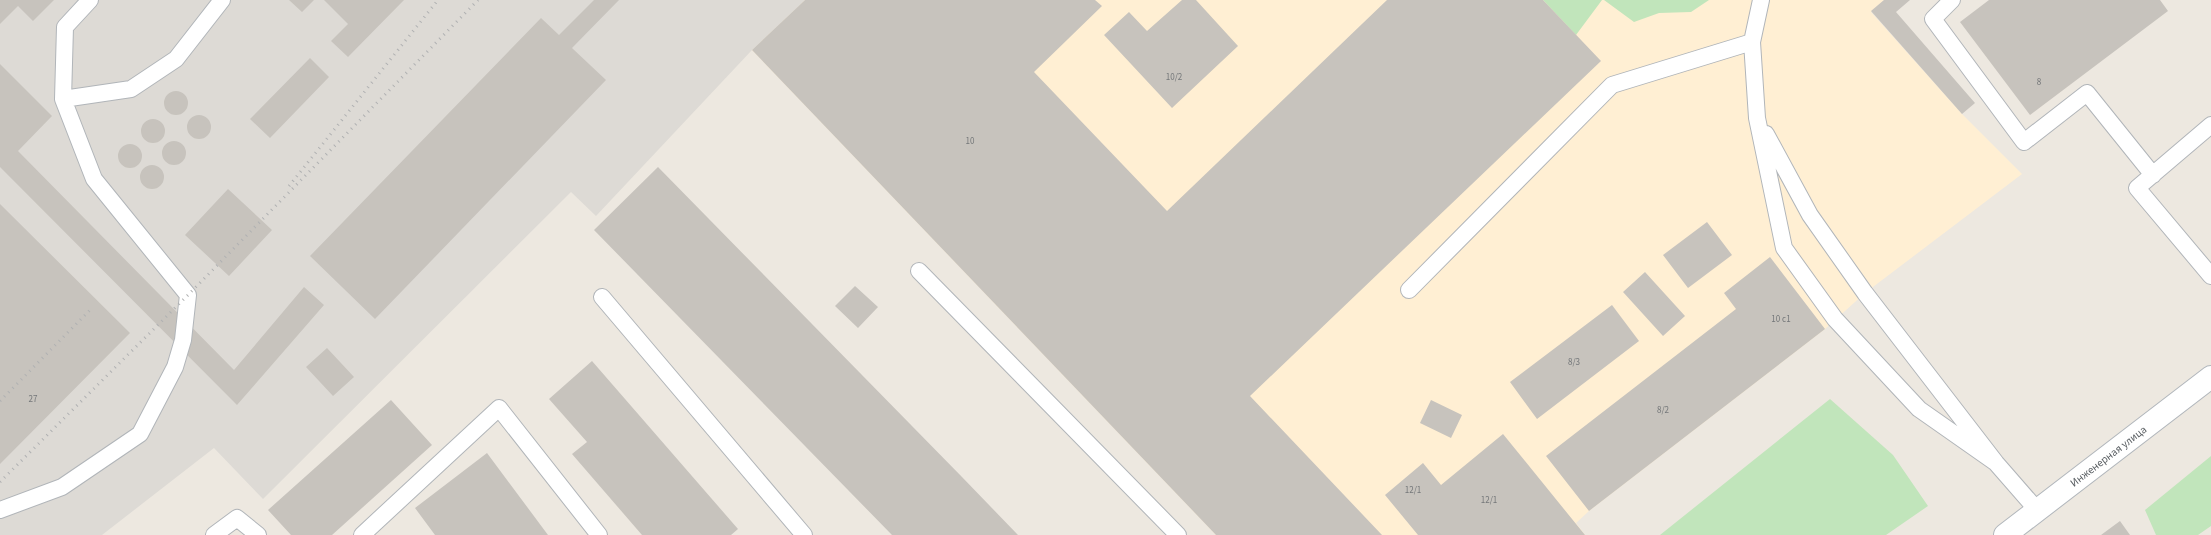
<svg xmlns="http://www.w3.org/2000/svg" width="2211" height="535" viewBox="0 0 2211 535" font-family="'Source Sans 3',sans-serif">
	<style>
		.commercial { fill: #ffefd3 }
		.industrial { fill: #dddad5 }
		.green { fill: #c1e5bb }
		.building { fill: #c7c3bd }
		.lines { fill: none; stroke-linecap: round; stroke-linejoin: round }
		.lane-casing { stroke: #b1b5b9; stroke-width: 18 }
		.secondary-casing { stroke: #b2b7bc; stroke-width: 24 }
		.lane { stroke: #fff; stroke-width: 16 }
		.secondary { stroke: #fff; stroke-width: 22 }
		.rail { stroke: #b0b1b2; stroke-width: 3; stroke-dasharray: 1 5; stroke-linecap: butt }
		.labels { text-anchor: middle; stroke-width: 3.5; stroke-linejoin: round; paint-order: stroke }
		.number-label { font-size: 9px; fill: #747779 }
		.street-label { font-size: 11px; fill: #595e62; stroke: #fff }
	</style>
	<rect width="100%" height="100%" fill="#ede8e0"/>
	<path class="commercial" d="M805,0H1884L1871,12L1962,114L2022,174L1865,293L1825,329L1589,511L1576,523L1585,535H1216L752,50Z"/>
	<path class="industrial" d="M0,0H805L752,50L596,216L571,192L263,499L214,448L102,535H0Z"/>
	<path class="green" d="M1543,0H1602L1576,35Z
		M1604,0H1709L1691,12L1659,13L1634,22Z
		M1830,399L1893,455L1928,506L1886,535H1660Z
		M2211,456V526L2198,535H2156L2145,510Z"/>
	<path class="building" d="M0,0H54L33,21L18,6L0,24Z
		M289,0H314L302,12Z
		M324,0H404L348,57L331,41L348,24Z
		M594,0H619L572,48L606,80L375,319L310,256L541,18L559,35Z
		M805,0H1095L1102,6L1034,72L1167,211L1387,0H1543L1601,61L1250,396L1382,535H1216L752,50Z
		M1182,0H1196L1238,46L1172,108L1104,35L1129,12L1147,31Z
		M1884,0H1910L1896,12L1975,103L1962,114L1871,11Z
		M1989,0H2160L2168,11L2030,115L1960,22Z
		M310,58L329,77L270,138L250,119Z
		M0,64L52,116L18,151L234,370L304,287L324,305L237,405L0,167Z
		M164 103a12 12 0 1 1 24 0a12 12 0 1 1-24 0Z
		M187 127a12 12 0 1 1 24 0a12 12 0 1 1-24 0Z
		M141 131a12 12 0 1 1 24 0a12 12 0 1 1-24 0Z
		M162 153a12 12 0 1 1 24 0a12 12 0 1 1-24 0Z
		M118 156a12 12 0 1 1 24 0a12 12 0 1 1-24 0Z
		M140 177a12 12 0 1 1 24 0a12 12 0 1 1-24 0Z
		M658,167L962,477L1018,535H892L594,230Z
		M228,189L272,230L229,276L185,235Z
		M0,204L130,333L0,464Z
		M1707,222L1732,255L1688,288L1663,255Z
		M1770,257L1825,329L1589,511L1546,456L1736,309L1724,293Z
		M1645,272L1685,316L1663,336L1623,292Z
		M855,286L878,307L858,328L835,306Z
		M1612,305L1639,341L1537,419L1510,382Z
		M327,348L354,377L333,396L306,367Z
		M592,361L738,529L731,535H642L572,454L587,442L549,399Z
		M391,400L432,445L332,535H291L268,510Z
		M1431,400L1462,415L1451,438L1420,423Z
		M1503,434L1585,535H1418L1385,495L1423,463L1441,485Z
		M487,453L548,535H435L415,508Z
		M2120,521L2130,535H2101Z"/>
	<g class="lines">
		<defs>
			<path id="lane" d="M1761,0L1752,42L1757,118L1784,248L1835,319L1919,409L1996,463
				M1952,0L1933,19L2024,142L2087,93L2153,175
				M63,99L131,89L176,59L222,0
				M2211,125L2137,188L2211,276
				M1766,134L1810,215L1865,293L1996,463L2037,510
				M919,271L1178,535
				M1409,290L1612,85L1752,42
				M602,297L804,535
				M0,510L62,487L140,434L175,367L183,340L188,295L94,179L63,99L65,27L90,0
				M214,535L237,518L258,535
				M362,535L499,408L599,535"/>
			<g id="secondary">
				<path id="s1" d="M2005,535L2211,377"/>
			</g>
		</defs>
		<use href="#lane" class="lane-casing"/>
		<use href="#secondary" class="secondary-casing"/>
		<use href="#lane" class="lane"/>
		<use href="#secondary" class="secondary"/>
		<path class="rail" d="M289,186L438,0
			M0,401L92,308
			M0,482L188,295L478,0"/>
	</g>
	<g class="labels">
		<g class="number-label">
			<text x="1174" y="80">10/2</text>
			<text x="2039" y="85">8</text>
			<text x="970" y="144">10</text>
			<text x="1781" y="322">10 с1</text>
			<text x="1574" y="365">8/3</text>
			<text x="33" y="402">27</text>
			<text x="1663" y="413">8/2</text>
			<text x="1413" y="493">12/1</text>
			<text x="1489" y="503">12/1</text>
		</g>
		<g class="street-label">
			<text dy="4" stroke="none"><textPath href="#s1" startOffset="130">Инженерная улица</textPath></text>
		</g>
	</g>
</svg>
